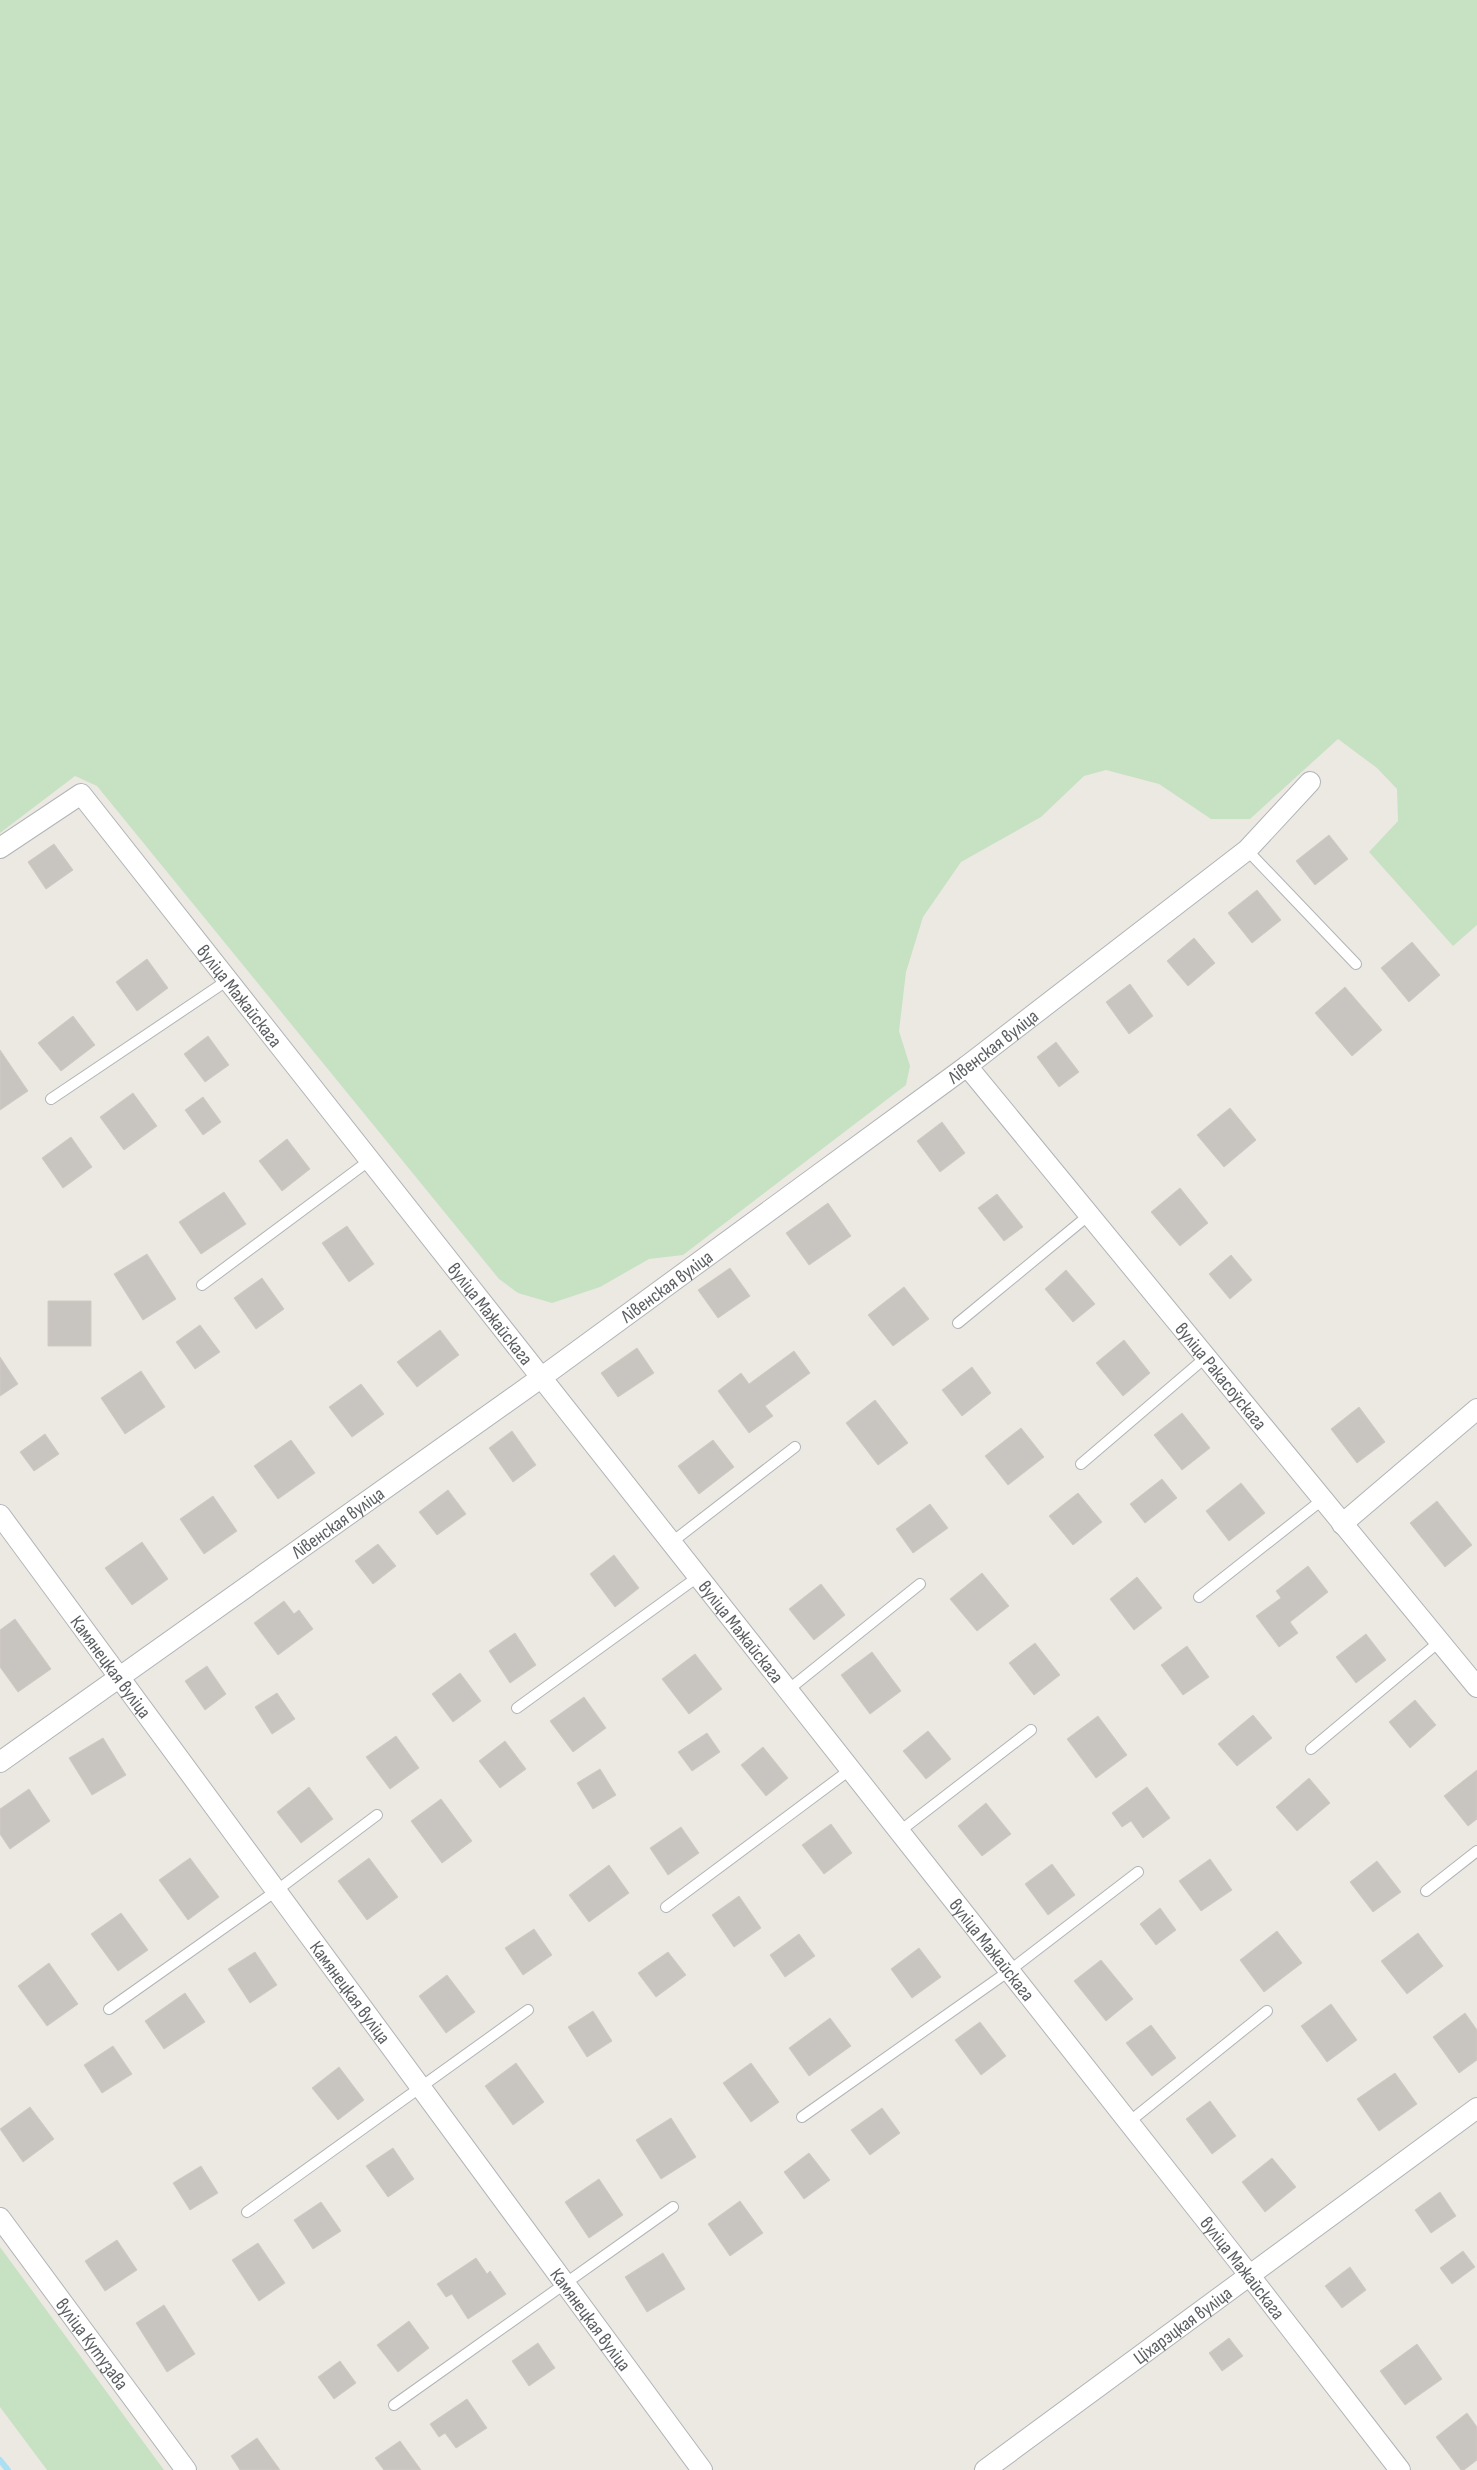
<svg xmlns="http://www.w3.org/2000/svg" width="1477" height="2470" viewBox="0 0 1477 2470" font-family="'Sofia Sans Condensed',sans-serif">
	<style>
		.green { fill: #c7e1c3 }
		.lines { fill: none; stroke-linecap: round; stroke-linejoin: round }
		.stream { stroke: #abdff4; stroke-width: 6 }
		.building { fill: #c8c4c0; stroke: #d0cac3 }
		.service-casing { stroke: #b1b4b7; stroke-width: 12 }
		.minor-casing { stroke: #b1b4b7; stroke-width: 22 }
		.service { stroke: #fff; stroke-width: 10 }
		.minor { stroke: #fff; stroke-width: 20 }
		.labels { text-anchor: middle; stroke-width: 4.5; stroke-linejoin: round; paint-order: stroke }
		.street-label { font-size: 19px; fill: #5b5f62; stroke: #fff }
	</style>
	<rect width="100%" height="100%" fill="#ece9e3"/>
	<path class="green" d="M0,0H1477V925L1453,946L1369,852L1398,821L1397,789L1377,768L1338,739L1250,819H1211L1159,784L1106,770L1084,776L1041,817L961,862L923,917L906,972L899,1031L910,1066L906,1085L683,1255L649,1259L600,1287L552,1303L518,1293L499,1279L97,786L75,776L0,833Z
		M0,2247L164,2470H47L0,2407Z"/>
	<g class="lines">
		<path class="stream" d="M0,2460L8,2470"/>
	</g>
	<path class="building" d="M1329,835L1348,859L1315,885L1296,861Z
		M54,844L73,870L46,889L28,862Z
		M1257,890L1281,920L1252,943L1228,913Z
		M1194,938L1215,963L1188,986L1167,961Z
		M1412,942L1440,975L1409,1002L1381,968Z
		M147,959L168,988L137,1011L116,982Z
		M1130,984L1153,1016L1129,1034L1106,1002Z
		M1345,987L1382,1030L1352,1056L1315,1013Z
		M73,1016L95,1045L61,1071L38,1043Z
		M208,1036L229,1065L205,1082L184,1054Z
		M1056,1042L1079,1072L1059,1087L1037,1057Z
		M0,1050L28,1091L0,1110Z
		M133,1093L157,1126L124,1150L100,1117Z
		M203,1097L221,1122L203,1135L185,1110Z
		M1230,1108L1256,1140L1224,1167L1197,1135Z
		M942,1122L965,1153L940,1172L917,1141Z
		M71,1137L92,1167L63,1188L42,1158Z
		M287,1139L310,1169L282,1191L259,1161Z
		M1180,1188L1208,1223L1180,1246L1151,1212Z
		M224,1192L246,1224L201,1254L179,1222Z
		M997,1194L1023,1227L1004,1241L978,1208Z
		M828,1203L851,1236L809,1265L786,1233Z
		M347,1226L374,1264L349,1282L322,1243Z
		M147,1254L176,1299L143,1320L114,1274Z
		M1231,1255L1252,1280L1230,1299L1209,1274Z
		M730,1268L750,1296L718,1318L698,1290Z
		M1066,1270L1095,1304L1073,1322L1045,1289Z
		M262,1278L284,1309L256,1329L234,1298Z
		M904,1287L929,1319L893,1346L868,1315Z
		M48,1301H91V1346H48Z
		M200,1325L220,1352L195,1369L176,1342Z
		M440,1330L459,1355L417,1387L397,1362Z
		M1124,1340L1150,1373L1123,1396L1096,1363Z
		M637,1348L654,1373L618,1397L601,1373Z
		M794,1351L810,1373L765,1406L773,1416L749,1433L718,1391L741,1373L749,1384Z
		M0,1357L18,1384L0,1396Z
		M972,1367L991,1393L962,1416L942,1390Z
		M141,1371L165,1407L125,1434L101,1398Z
		M361,1384L384,1414L352,1437L329,1407Z
		M875,1400L908,1443L878,1465L846,1423Z
		M1359,1407L1385,1442L1357,1463L1331,1429Z
		M1182,1413L1210,1448L1182,1470L1154,1435Z
		M1021,1428L1044,1457L1008,1485L985,1456Z
		M512,1431L536,1465L513,1482L489,1448Z
		M45,1434L59,1454L34,1471L20,1452Z
		M291,1440L315,1473L278,1499L254,1466Z
		M713,1440L734,1467L699,1494L678,1466Z
		M1162,1479L1177,1498L1145,1523L1130,1504Z
		M1241,1483L1265,1513L1229,1541L1206,1511Z
		M448,1490L466,1514L437,1535L419,1512Z
		M1078,1493L1102,1522L1073,1545L1049,1516Z
		M213,1496L237,1531L204,1554L180,1519Z
		M1437,1501L1472,1545L1445,1567L1410,1523Z
		M930,1504L948,1528L913,1553L896,1529Z
		M142,1542L168,1579L132,1605L105,1568Z
		M378,1544L396,1566L373,1584L355,1561Z
		M614,1555L639,1588L615,1607L590,1574Z
		M1308,1566L1328,1592L1290,1622L1298,1633L1279,1647L1256,1616L1281,1598L1276,1591Z
		M982,1573L1009,1606L977,1631L950,1599Z
		M1137,1577L1162,1608L1134,1630L1110,1599Z
		M821,1584L845,1615L814,1640L789,1609Z
		M284,1601L294,1614L299,1610L313,1629L278,1655L254,1623Z
		M15,1619L51,1669L18,1692L0,1667V1630Z
		M515,1633L536,1665L510,1683L489,1651Z
		M1366,1634L1386,1660L1356,1683L1336,1657Z
		M1035,1643L1060,1675L1034,1695L1009,1663Z
		M1187,1646L1209,1677L1183,1695L1161,1665Z
		M872,1652L901,1691L870,1714L841,1675Z
		M695,1654L722,1689L689,1714L662,1679Z
		M207,1666L226,1694L205,1710L185,1681Z
		M460,1673L481,1701L453,1722L432,1694Z
		M277,1693L295,1719L272,1734L255,1707Z
		M584,1697L606,1728L573,1752L550,1721Z
		M1415,1700L1436,1725L1410,1748L1389,1722Z
		M1253,1715L1272,1738L1237,1766L1218,1744Z
		M1098,1716L1127,1755L1096,1778L1067,1739Z
		M928,1731L951,1759L926,1779L903,1751Z
		M707,1733L720,1752L692,1771L678,1752Z
		M396,1736L419,1768L390,1789L366,1757Z
		M103,1738L126,1775L92,1795L69,1758Z
		M505,1741L526,1769L500,1788L479,1761Z
		M763,1747L788,1778L766,1796L741,1765Z
		M600,1769L616,1795L593,1809L577,1783Z
		M1477,1770V1819L1468,1826L1444,1796Z
		M1309,1778L1330,1803L1297,1831L1276,1807Z
		M309,1787L333,1819L301,1843L277,1812Z
		M1147,1787L1170,1818L1143,1838L1131,1821L1122,1827L1112,1813Z
		M29,1789L50,1821L10,1849L0,1834V1809Z
		M441,1799L472,1841L442,1863L411,1821Z
		M986,1803L1011,1834L982,1856L958,1826Z
		M831,1824L852,1853L824,1874L802,1845Z
		M681,1827L699,1853L668,1875L650,1848Z
		M190,1858L219,1897L188,1920L159,1880Z
		M369,1858L398,1897L367,1920L338,1881Z
		M1210,1859L1232,1890L1201,1911L1179,1881Z
		M1377,1861L1401,1892L1373,1912L1350,1882Z
		M1052,1864L1075,1895L1048,1915L1025,1884Z
		M609,1865L629,1893L589,1922L569,1895Z
		M739,1896L761,1928L734,1947L712,1915Z
		M1160,1908L1176,1930L1156,1945L1140,1924Z
		M121,1913L148,1950L118,1971L91,1934Z
		M534,1929L552,1955L523,1975L505,1948Z
		M1277,1931L1302,1963L1264,1992L1240,1960Z
		M1418,1933L1443,1966L1407,1994L1381,1961Z
		M799,1934L815,1956L785,1977L770,1955Z
		M919,1948L941,1977L912,1998L891,1969Z
		M255,1952L277,1985L250,2003L228,1969Z
		M668,1952L686,1975L656,1997L638,1973Z
		M1101,1960L1133,1999L1106,2021L1074,1981Z
		M49,1963L78,2004L47,2026L18,1986Z
		M447,1975L475,2012L446,2033L419,1996Z
		M185,1993L205,2022L164,2049L145,2021Z
		M1331,2004L1357,2040L1327,2062L1301,2026Z
		M593,2011L612,2041L587,2057L568,2027Z
		M1465,2013L1477,2030V2060L1459,2073L1433,2037Z
		M830,2018L851,2046L809,2076L789,2048Z
		M980,2022L1006,2056L981,2075L955,2040Z
		M1151,2025L1176,2058L1152,2076L1126,2043Z
		M113,2046L132,2074L102,2093L84,2065Z
		M516,2063L544,2102L513,2125L485,2086Z
		M751,2063L779,2102L751,2122L723,2083Z
		M339,2067L364,2100L338,2120L312,2088Z
		M1395,2073L1417,2104L1379,2131L1357,2099Z
		M1210,2101L1236,2136L1212,2154L1186,2119Z
		M30,2107L54,2139L23,2162L0,2129Z
		M882,2108L900,2133L870,2155L851,2130Z
		M671,2118L696,2157L661,2179L636,2140Z
		M393,2148L414,2179L388,2197L366,2166Z
		M809,2153L830,2180L804,2199L784,2172Z
		M1272,2158L1296,2187L1265,2212L1242,2182Z
		M201,2166L218,2193L190,2210L173,2183Z
		M599,2179L623,2215L589,2238L565,2202Z
		M1440,2192L1456,2216L1431,2233L1415,2210Z
		M740,2201L763,2233L730,2256L708,2224Z
		M321,2202L341,2231L313,2249L294,2220Z
		M117,2240L137,2270L105,2291L85,2261Z
		M258,2243L285,2283L259,2301L232,2260Z
		M1463,2251L1475,2267L1452,2284L1440,2268Z
		M663,2253L685,2289L647,2312L625,2277Z
		M476,2258L487,2274L490,2271L506,2294L468,2319L452,2294L446,2297L437,2284Z
		M1350,2267L1366,2290L1342,2308L1325,2286Z
		M164,2305L195,2354L167,2372L136,2323Z
		M409,2321L429,2348L398,2372L377,2345Z
		M1229,2338L1243,2356L1222,2371L1209,2353Z
		M538,2343L555,2368L529,2386L512,2361Z
		M1417,2344L1442,2379L1405,2405L1380,2371Z
		M340,2361L356,2383L334,2399L318,2377Z
		M467,2399L487,2428L456,2448L445,2433L439,2437L430,2424Z
		M1467,2413L1477,2427V2460L1464,2470H1461L1436,2437Z
		M257,2438L280,2470H240L231,2456Z
		M400,2441L421,2470H384L375,2458Z"/>
	<g class="lines">
		<defs>
			<path id="service" d="M1247,850L1356,964
				M51,1099L228,980
				M202,1285L370,1160
				M958,1323L1089,1215
				M1081,1464L1205,1358
				M672,1542L795,1447
				M1199,1597L1322,1500
				M788,1690L920,1584
				M517,1708L699,1576
				M1311,1749L1439,1642
				M900,1831L1031,1730
				M1426,1891L1477,1851
				M666,1907L851,1769
				M109,2009L276,1891L377,1815
				M802,2117L1009,1971L1138,1872
				M1129,2122L1267,2011
				M247,2212L528,2010
				M394,2405L673,2207"/>
			<g id="minor">
				<path id="s1" d="M0,848L81,794L1250,2276L1400,2470"/>
				<path id="s2" d="M967,1066L1477,1687"/>
				<path id="s3" d="M0,1515L702,2470"/>
				<path d="M1342,1524L1477,1409"/>
				<path id="s4" d="M0,1762L542,1377L967,1066L1247,850L1310,782"/>
				<path id="s5" d="M0,2218L186,2470"/>
				<path id="s6" d="M985,2470L1477,2108"/>
			</g>
		</defs>
		<use href="#service" class="service-casing"/>
		<use href="#minor" class="minor-casing"/>
		<use href="#service" class="service"/>
		<use href="#minor" class="minor"/>
	</g>
	<g class="labels">
		<g class="street-label">
			<text dy="7" stroke="none"><textPath href="#s1" startOffset="354">вуліца Мажайскага</textPath></text>
			<text dy="7" stroke="none"><textPath href="#s4" startOffset="1224">Лівенская вуліца</textPath></text>
			<text dy="7" stroke="none"><textPath href="#s4" startOffset="819">Лівенская вуліца</textPath></text>
			<text dy="7" stroke="none"><textPath href="#s1" startOffset="759">вуліца Мажайскага</textPath></text>
			<text dy="7" stroke="none"><textPath href="#s2" startOffset="401">вуліца Ракасоўскага</textPath></text>
			<text dy="7" stroke="none"><textPath href="#s4" startOffset="414">Лівенская вуліца</textPath></text>
			<text dy="7" stroke="none"><textPath href="#s1" startOffset="1164">вуліца Мажайскага</textPath></text>
			<text dy="7" stroke="none"><textPath href="#s3" startOffset="188">Камянецкая вуліца</textPath></text>
			<text dy="7" stroke="none"><textPath href="#s1" startOffset="1569">вуліца Мажайскага</textPath></text>
			<text dy="7" stroke="none"><textPath href="#s3" startOffset="592">Камянецкая вуліца</textPath></text>
			<text dy="7" stroke="none"><textPath href="#s1" startOffset="1974">вуліца Мажайскага</textPath></text>
			<text dy="7" stroke="none"><textPath href="#s3" startOffset="998">Камянецкая вуліца</textPath></text>
			<text dy="7" stroke="none"><textPath href="#s6" startOffset="245">Ціхарэцкая вуліца</textPath></text>
			<text dy="7" stroke="none"><textPath href="#s5" startOffset="156">вуліца Кутузава</textPath></text>
		</g>
	</g>
</svg>
